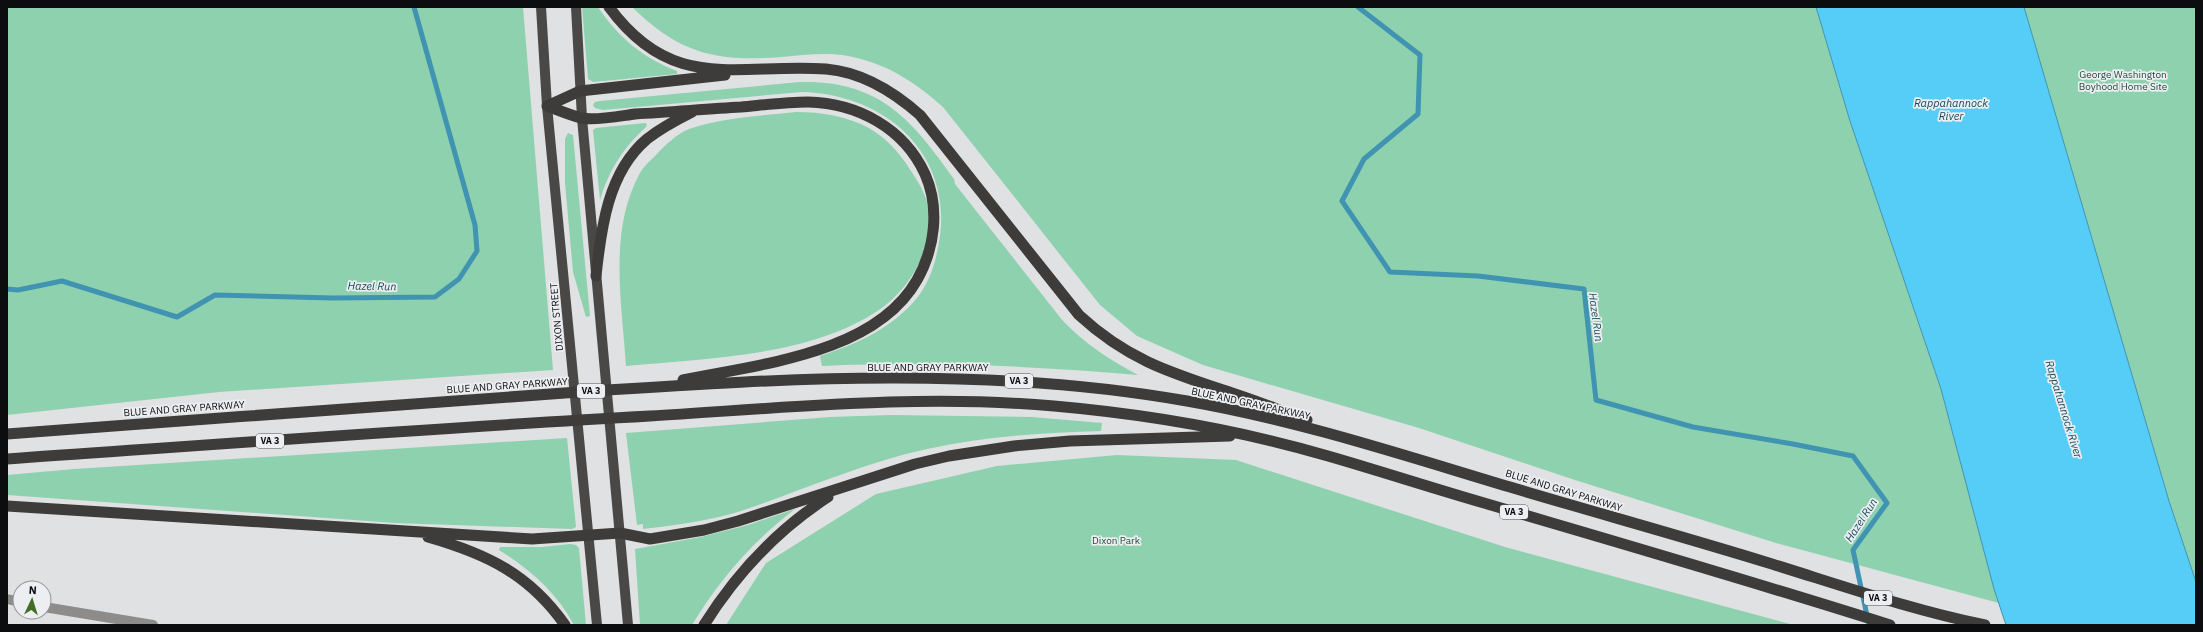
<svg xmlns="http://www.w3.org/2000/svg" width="2203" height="632" viewBox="0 0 2203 632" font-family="'IBM Plex Sans',sans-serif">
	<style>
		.green { fill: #8ed1af }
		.water { fill: #56cdf7; stroke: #4093b1 }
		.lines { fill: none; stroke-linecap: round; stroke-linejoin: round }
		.stream { stroke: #4093b1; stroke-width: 5 }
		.minor { stroke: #8d8c8b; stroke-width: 10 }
		.primary { stroke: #494846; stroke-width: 10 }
		.trunk { stroke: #3e3c3a; stroke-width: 11 }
		.labels { text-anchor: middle; stroke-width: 3.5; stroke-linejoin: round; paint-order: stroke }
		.shield { fill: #eceef1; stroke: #4f5052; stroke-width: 1 }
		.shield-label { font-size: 9px; font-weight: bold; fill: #0c0d0e }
		.park-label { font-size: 10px; fill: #1f4b37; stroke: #eceef1 }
		.street-label { font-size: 10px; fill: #0c0d0e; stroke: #eceef1 }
		.water-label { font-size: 11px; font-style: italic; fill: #16495a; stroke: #eceef1 }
	</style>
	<rect width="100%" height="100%" fill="#dfe1e3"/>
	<path class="green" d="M7,7H523L553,370L219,392L7,415Z
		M582,7H598C618,37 643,58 677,71V74L593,82L588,79Z
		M632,7H1816L1850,121L1941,389L1999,603L1776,543L1575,480L1419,428L1203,365L1137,336L1100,305L943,107C915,82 886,63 848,56C826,52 803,55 782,57C716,62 680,54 632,7Z
		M2024,7H2196V582L2169,501Z
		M800,82C880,80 912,120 954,179L955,184L1063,321C1085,344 1110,360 1138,375C1033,366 928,361 822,366L820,356C857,344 891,329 917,298C931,280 937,258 940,236C951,151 883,94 802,92L603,110L595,108L593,105L595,102L600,101Z
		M796,112C822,112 846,116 869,128C886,138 899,152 909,168C917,180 925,192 928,206C937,244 910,289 879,310C809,357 707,358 626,366C622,303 608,231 640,173C644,166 651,160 656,155C664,146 678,133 689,129C723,117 761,116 796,112Z
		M645,123L647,124L646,127C623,148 609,170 600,200L593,130L596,128Z
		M568,133L573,135L590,316L586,317L573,272L565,183V139Z
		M891,415L1032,417L1102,423L1101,431C1042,433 985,436 927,449C863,463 803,490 741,511C709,521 676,525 643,529V524L637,525L626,433L830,417Z
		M567,438L576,527L572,529L395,523L7,495V475L74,469Z
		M1117,455L1236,460L1505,547L1794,625H726L766,563L876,494L997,466Z
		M795,509C753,541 719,580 692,625H640L635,549L701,537L748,525Z
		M570,544L576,545L579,548L586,625H574C557,593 530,569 499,550L500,547H542Z"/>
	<path class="water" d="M1816,7H2024L2169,501L2196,582V625H2006L1994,589L1941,389L1850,121Z"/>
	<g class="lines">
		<path class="stream" d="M1358,7L1420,55L1418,114L1364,159L1342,201L1390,272L1478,276L1584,289L1596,400L1693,427L1793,444L1853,456L1887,503L1853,550L1869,625
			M7,289L18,290L62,281L177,317L215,295L333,298L435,297L459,279L477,251L475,225L414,7"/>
		<path class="minor" d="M7,599L20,602
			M44,607L153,625"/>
		<path class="primary" d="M541,7L547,106L597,625
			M576,7L582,118L628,625"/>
		<path class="trunk" d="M609,7C673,94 736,63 826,69C861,72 894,92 920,115L1079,315C1130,362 1175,374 1238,395C1262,403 1284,412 1307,420
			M547,106C558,110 570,115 581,118C595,121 620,116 635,114C671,112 706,109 741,107C763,105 786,102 808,102C857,103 904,128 925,174C940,208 935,248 917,280C875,354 759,364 683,380
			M547,106L580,91L725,75
			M596,276C601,228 608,172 647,139C661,128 676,120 692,112
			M7,434C202,420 397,404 592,391C790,378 991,366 1187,401C1297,420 1403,455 1510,487C1597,513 1685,537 1772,564C1843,586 1912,610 1985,625
			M7,459C221,444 436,428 650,416C784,408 919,394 1054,406C1146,414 1239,430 1328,456C1380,471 1432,488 1484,503C1620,543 1755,582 1890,625
			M7,506L532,539L620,533L650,539L704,530L738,521L915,464L949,456L1014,446L1070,441L1230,436
			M428,537C487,554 529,574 565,625
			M704,625C736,574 777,530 828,497"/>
	</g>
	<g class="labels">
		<g class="shield">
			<rect x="1005" y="374" width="28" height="14" rx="3"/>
			<rect x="577" y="384" width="28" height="14" rx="3"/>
			<rect x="256" y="434" width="28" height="14" rx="3"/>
			<rect x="1500" y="505" width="28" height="14" rx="3"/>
			<rect x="1864" y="591" width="28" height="14" rx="3"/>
		</g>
		<g class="shield-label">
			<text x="1019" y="384">VA 3</text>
			<text x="591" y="394">VA 3</text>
			<text x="270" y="444">VA 3</text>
			<text x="1514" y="515">VA 3</text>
			<text x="1878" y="601">VA 3</text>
		</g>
		<g class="park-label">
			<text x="2123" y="78">George Washington<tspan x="2123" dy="12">Boyhood Home Site</tspan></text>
			<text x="1116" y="544">Dixon Park</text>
		</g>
		<g class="street-label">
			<text transform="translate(556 317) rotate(-95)" y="4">DIXON STREET</text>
			<text x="928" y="371">BLUE AND GRAY PARKWAY</text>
			<text transform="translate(507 385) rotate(-4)" y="4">BLUE AND GRAY PARKWAY</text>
			<text transform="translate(1251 403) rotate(12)" y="4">BLUE AND GRAY PARKWAY</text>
			<text transform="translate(184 408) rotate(-4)" y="4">BLUE AND GRAY PARKWAY</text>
			<text transform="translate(1564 490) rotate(17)" y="4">BLUE AND GRAY PARKWAY</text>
		</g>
		<g class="water-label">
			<text x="1951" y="107">Rappahannock<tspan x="1951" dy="13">River</tspan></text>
			<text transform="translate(372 286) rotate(1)" y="4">Hazel Run</text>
			<text transform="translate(1596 317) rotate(82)" y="4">Hazel Run</text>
			<text transform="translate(2064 409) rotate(73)" y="4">Rappahannock River</text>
			<text transform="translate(1861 520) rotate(-57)" y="4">Hazel Run</text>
		</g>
	</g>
	<rect width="2203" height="632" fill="none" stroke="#0c0d0e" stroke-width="16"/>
	<g transform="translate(32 600) rotate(4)"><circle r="19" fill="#eceef1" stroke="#929496"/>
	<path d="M0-3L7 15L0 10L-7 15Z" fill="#446c28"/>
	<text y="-6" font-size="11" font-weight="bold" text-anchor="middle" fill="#0c0d0e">N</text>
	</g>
</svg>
